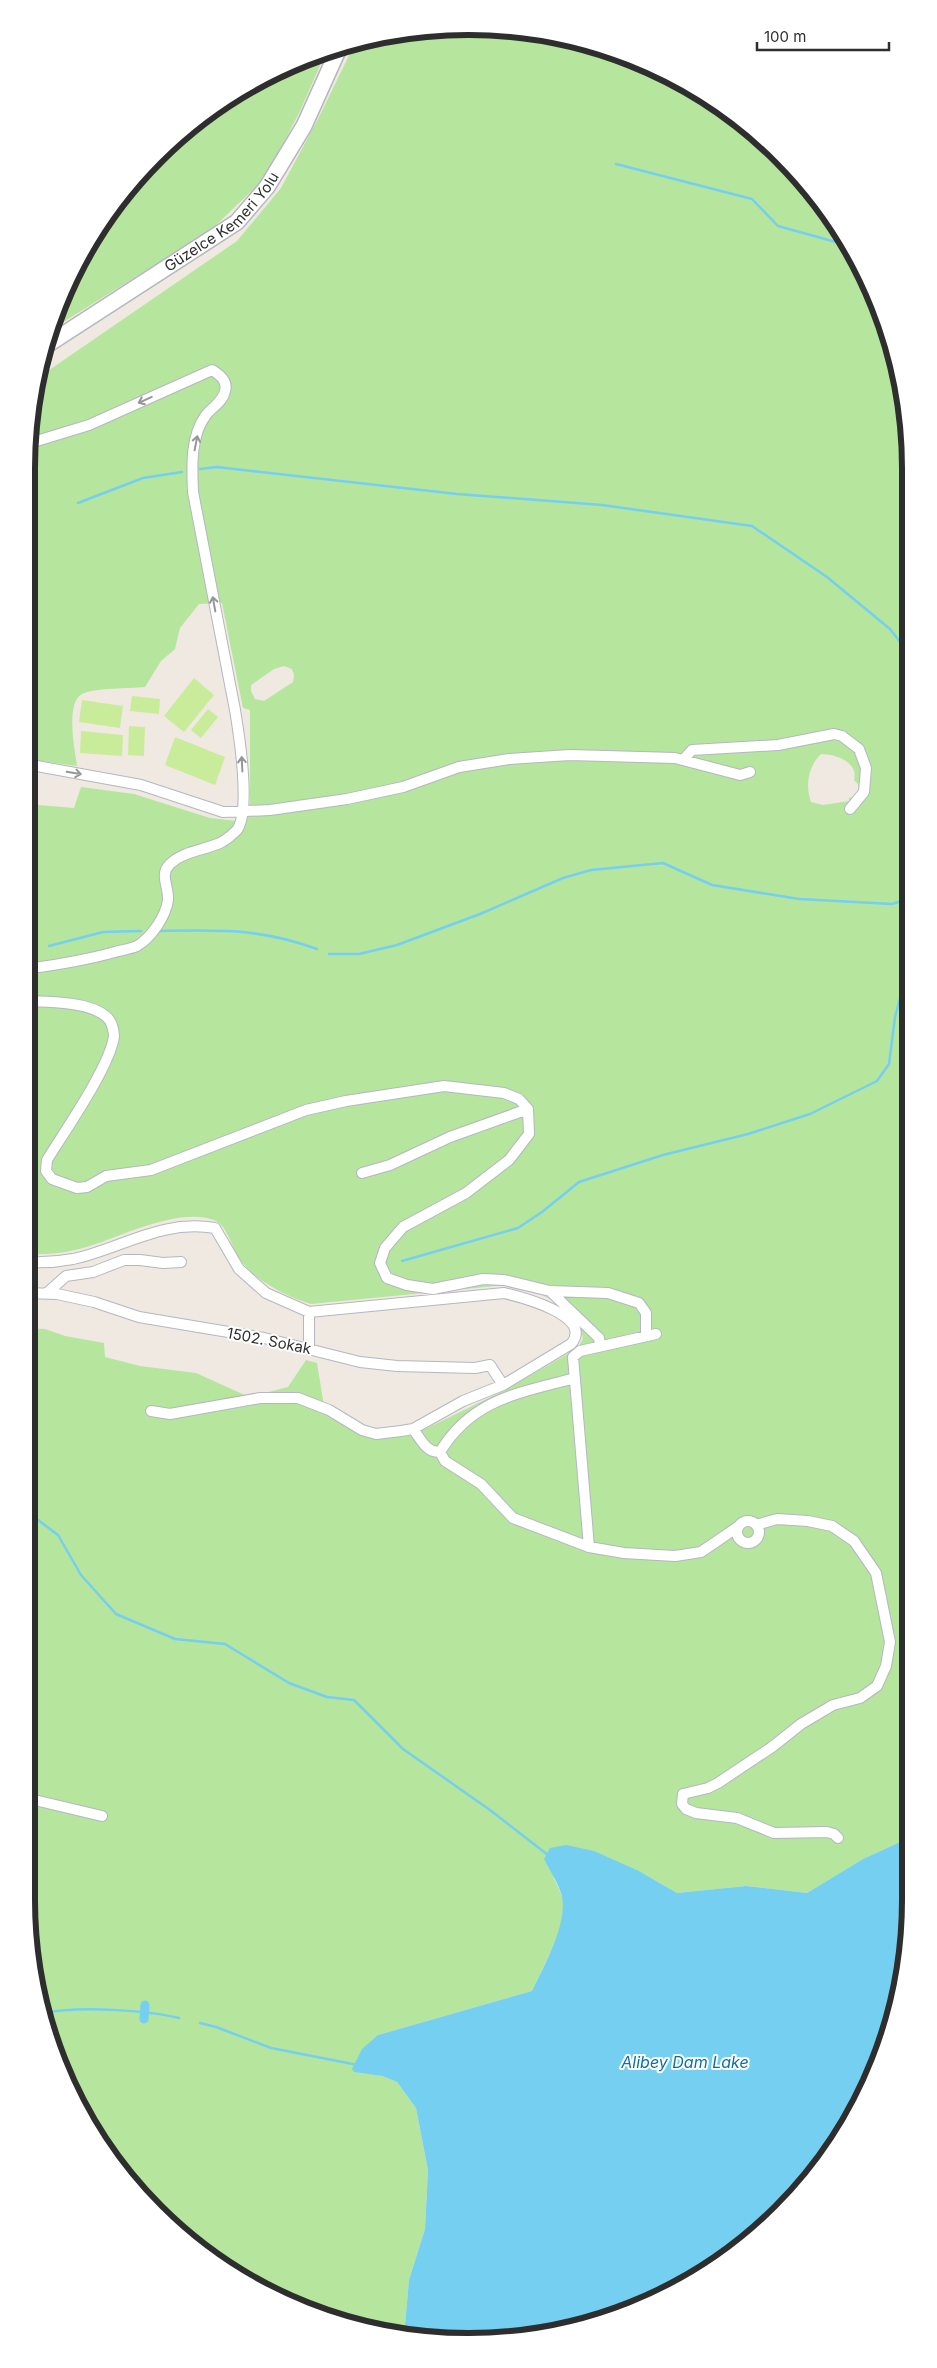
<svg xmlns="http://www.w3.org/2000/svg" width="937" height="2368" viewBox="0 0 937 2368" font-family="Inter,sans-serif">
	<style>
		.green { fill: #b6e59e; fill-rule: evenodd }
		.pitch { fill: #c9ec9a }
		.water { fill: #75cff0 }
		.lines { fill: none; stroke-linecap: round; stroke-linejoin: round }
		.stream { stroke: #75cff0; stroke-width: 2.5 }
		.canal { stroke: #75cff0; stroke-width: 9 }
		.street-casing { stroke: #b4b7c1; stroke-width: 12 }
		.secondary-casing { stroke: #b4b7c1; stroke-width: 18 }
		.street { stroke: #fff; stroke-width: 10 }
		.secondary { stroke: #fff; stroke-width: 15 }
		.oneway { stroke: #969696 }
		.labels { text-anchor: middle; stroke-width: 4; stroke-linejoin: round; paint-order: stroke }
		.street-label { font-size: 15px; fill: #2e2e2e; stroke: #fff }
		.water-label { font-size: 16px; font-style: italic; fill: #0d6fa3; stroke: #fff }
		.rim { fill: none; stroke: #2e2e2e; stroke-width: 6 }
	</style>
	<rect width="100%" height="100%" fill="#efe9e1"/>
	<path class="green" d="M439,27L526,30L610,50L714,101L801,177L877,299L907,410L911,1837L863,1859L807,1893L746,1886L677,1893L639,1871L553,1877C558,1887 565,1899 564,1911C562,1931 541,1972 532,1991L378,2035L355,2072L382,2076L397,2082L416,2108L428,2170L425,2229L409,2280L404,2336L327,2318L248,2283L136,2191L85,2120L50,2042L26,1899V1328L45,1329L65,1336L104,1343L105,1357L140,1366L196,1373L249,1397L288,1387L306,1360L317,1363L325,1412L374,1438L411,1436L507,1389L578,1348L583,1338C576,1303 537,1291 506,1285L311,1304C285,1296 258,1282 241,1261C232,1250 228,1225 214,1220C174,1206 115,1241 75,1250C59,1254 42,1255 26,1254V804L74,808L81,787L134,794L210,818L246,822L250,804V710L243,708L222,603L199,604L180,628L175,649L161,661L145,687C128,689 97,687 82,694C65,703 75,750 77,766L26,759V469L42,375L237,241L281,188L318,119L356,41ZM284,666L292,669L294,675L293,682L264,701L255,699L251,691V685L274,669ZM821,754C835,754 859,762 854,780L858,784L859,790L855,797L849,798V801L823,805L811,802C805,785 808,767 821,754Z
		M326,52L300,111L266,177L212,229L49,331L85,248L136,177L199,118L273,72Z"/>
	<path class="pitch" d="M194,678L214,695L184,732L164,716Z
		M132,696L160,699L159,714L130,711Z
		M82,700L123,706L120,728L79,722Z
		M208,709L218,717L201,738L191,730Z
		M129,726L145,727L144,756L128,755Z
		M81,731L123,735L122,756L80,753Z
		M175,737L225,757L215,785L165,765Z"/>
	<path class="water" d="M911,1837V1899L887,2041L819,2169L714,2267L638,2308L555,2333L410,2338L404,2336L409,2280L425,2229L428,2170L416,2108L397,2082L382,2076L354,2072L352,2069L362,2049L378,2035L532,1991C544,1966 570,1920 561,1893C557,1882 550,1870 544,1859L550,1848L566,1845L594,1851L639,1871L677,1893L746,1886L807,1893L863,1859Z"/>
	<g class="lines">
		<path class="stream" d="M616,164L752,199L778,226L843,244
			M200,469L217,467L457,494L602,505L752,526L827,577L890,629L908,652
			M78,503L143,478L182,472
			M159,931C219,930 259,928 317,949
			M49,946L103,932L141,931
			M329,954H359L397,945L480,914L563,878L591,870L663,863L712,885L799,899L892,904L908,899
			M402,1261L518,1228L542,1212L579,1182L663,1155L748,1134L810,1114L877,1081L889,1064L895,1017L908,969
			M26,1511L58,1535L81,1575L116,1614L175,1639L225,1644L289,1683L327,1697L354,1700L403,1749L490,1810L548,1855
			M45,2013C78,2006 146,2010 179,2018
			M200,2023L216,2027L271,2048L358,2065"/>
		<path class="canal" d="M144,2019L145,2005"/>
		<defs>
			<path id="street" d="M683,760L692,750L778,745L834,734L842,736L859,749L866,768L864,792L850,809
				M26,764L141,785L223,812L270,810L347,799L403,787L459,767L509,759L570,755L675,758L740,775L750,772
				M26,969C56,965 86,960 115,952C123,950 130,949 137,946C151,938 166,916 168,900C169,887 159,874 170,864C183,851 206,850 222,842C227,839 233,834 237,830C251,810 239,734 235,710L193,492C192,468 190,436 206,415C212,407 223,402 225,391C228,381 219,374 212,370L89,425L30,443
				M26,1001C48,1002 97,1001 110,1021C112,1024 114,1032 114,1036C110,1067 64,1132 47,1160L46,1171L52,1179L77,1188L87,1187L106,1176L151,1170L306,1110L346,1101L444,1086L504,1093L519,1099L528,1109L529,1134L509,1160L466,1193L403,1227L385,1248L380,1263L387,1278L407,1285L433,1289L483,1279L504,1280L550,1291L608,1293L639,1303L646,1313V1336
				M362,1173L390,1165L450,1137L528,1109
				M26,1262C42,1263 57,1262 73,1259C123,1248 161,1219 215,1228L239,1269L266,1293L309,1312L504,1293C521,1297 595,1316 571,1344L503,1385L463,1401L413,1429L401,1431L376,1434L362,1430L329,1410L298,1398H260L170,1414L151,1411
				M550,1291L599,1338L600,1346
				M26,1293L57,1294L94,1302L139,1317L264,1338L360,1362L397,1366L475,1368L490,1365L503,1385
				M47,1293L66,1276L93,1272L124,1260H140L163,1263L181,1262
				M309,1349V1312
				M575,1378C519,1393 472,1399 440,1452L445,1461L481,1484L513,1518L589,1547L624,1553L675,1556L701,1552L739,1526
				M413,1429C421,1439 426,1453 440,1452
				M737 1532a11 11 0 1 1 22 0a11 11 0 1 1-22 0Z
				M756,1525L777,1519L808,1521L832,1526L854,1541L876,1573L890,1642L886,1666L877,1686L860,1698L833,1705L801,1724L772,1747L718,1783L708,1788L683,1794L682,1804L686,1809L696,1813L737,1818L774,1833L827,1832L834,1834L838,1838
				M589,1547L573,1357L580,1351L656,1334
				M26,1798L102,1816"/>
			<g id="secondary">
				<path id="s1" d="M47,345L237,222L267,187L304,126L340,46"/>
			</g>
		</defs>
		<use href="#street" class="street-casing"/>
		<use href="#secondary" class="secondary-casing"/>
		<use href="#street" class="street"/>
		<use href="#secondary" class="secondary"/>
	</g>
	<defs><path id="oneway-shaft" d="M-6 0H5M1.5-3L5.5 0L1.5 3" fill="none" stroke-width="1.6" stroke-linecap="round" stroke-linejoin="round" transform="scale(1.25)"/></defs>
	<g class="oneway">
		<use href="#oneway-shaft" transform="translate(145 400) rotate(156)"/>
		<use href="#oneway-shaft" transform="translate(196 443) rotate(-79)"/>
		<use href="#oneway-shaft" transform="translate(214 604) rotate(-100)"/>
		<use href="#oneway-shaft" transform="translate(242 764) rotate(-93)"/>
		<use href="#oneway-shaft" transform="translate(74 773) rotate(10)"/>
	</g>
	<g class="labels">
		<g class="street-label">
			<text dy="5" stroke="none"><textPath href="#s1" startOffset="215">Güzelce Kemeri Yolu</textPath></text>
			<text transform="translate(269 1341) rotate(11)" y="5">1502. Sokak</text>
		</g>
		<g class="water-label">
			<text x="685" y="2068">Alibey Dam Lake</text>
		</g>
	</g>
	<path d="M0 0H937V2368H0ZM468 35H469A433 433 0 0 1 902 468V1900A433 433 0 0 1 469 2333H468A433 433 0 0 1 35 1900V468A433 433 0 0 1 468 35Z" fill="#fff" fill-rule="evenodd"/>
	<path class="rim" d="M468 35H469A433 433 0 0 1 902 468V1900A433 433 0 0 1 469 2333H468A433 433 0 0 1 35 1900V468A433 433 0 0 1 468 35Z"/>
	<path d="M757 42v8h132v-8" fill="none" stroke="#2e2e2e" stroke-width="2.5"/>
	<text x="764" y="42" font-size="15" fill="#2e2e2e" stroke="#ffffff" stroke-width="4" paint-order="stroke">100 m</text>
</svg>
